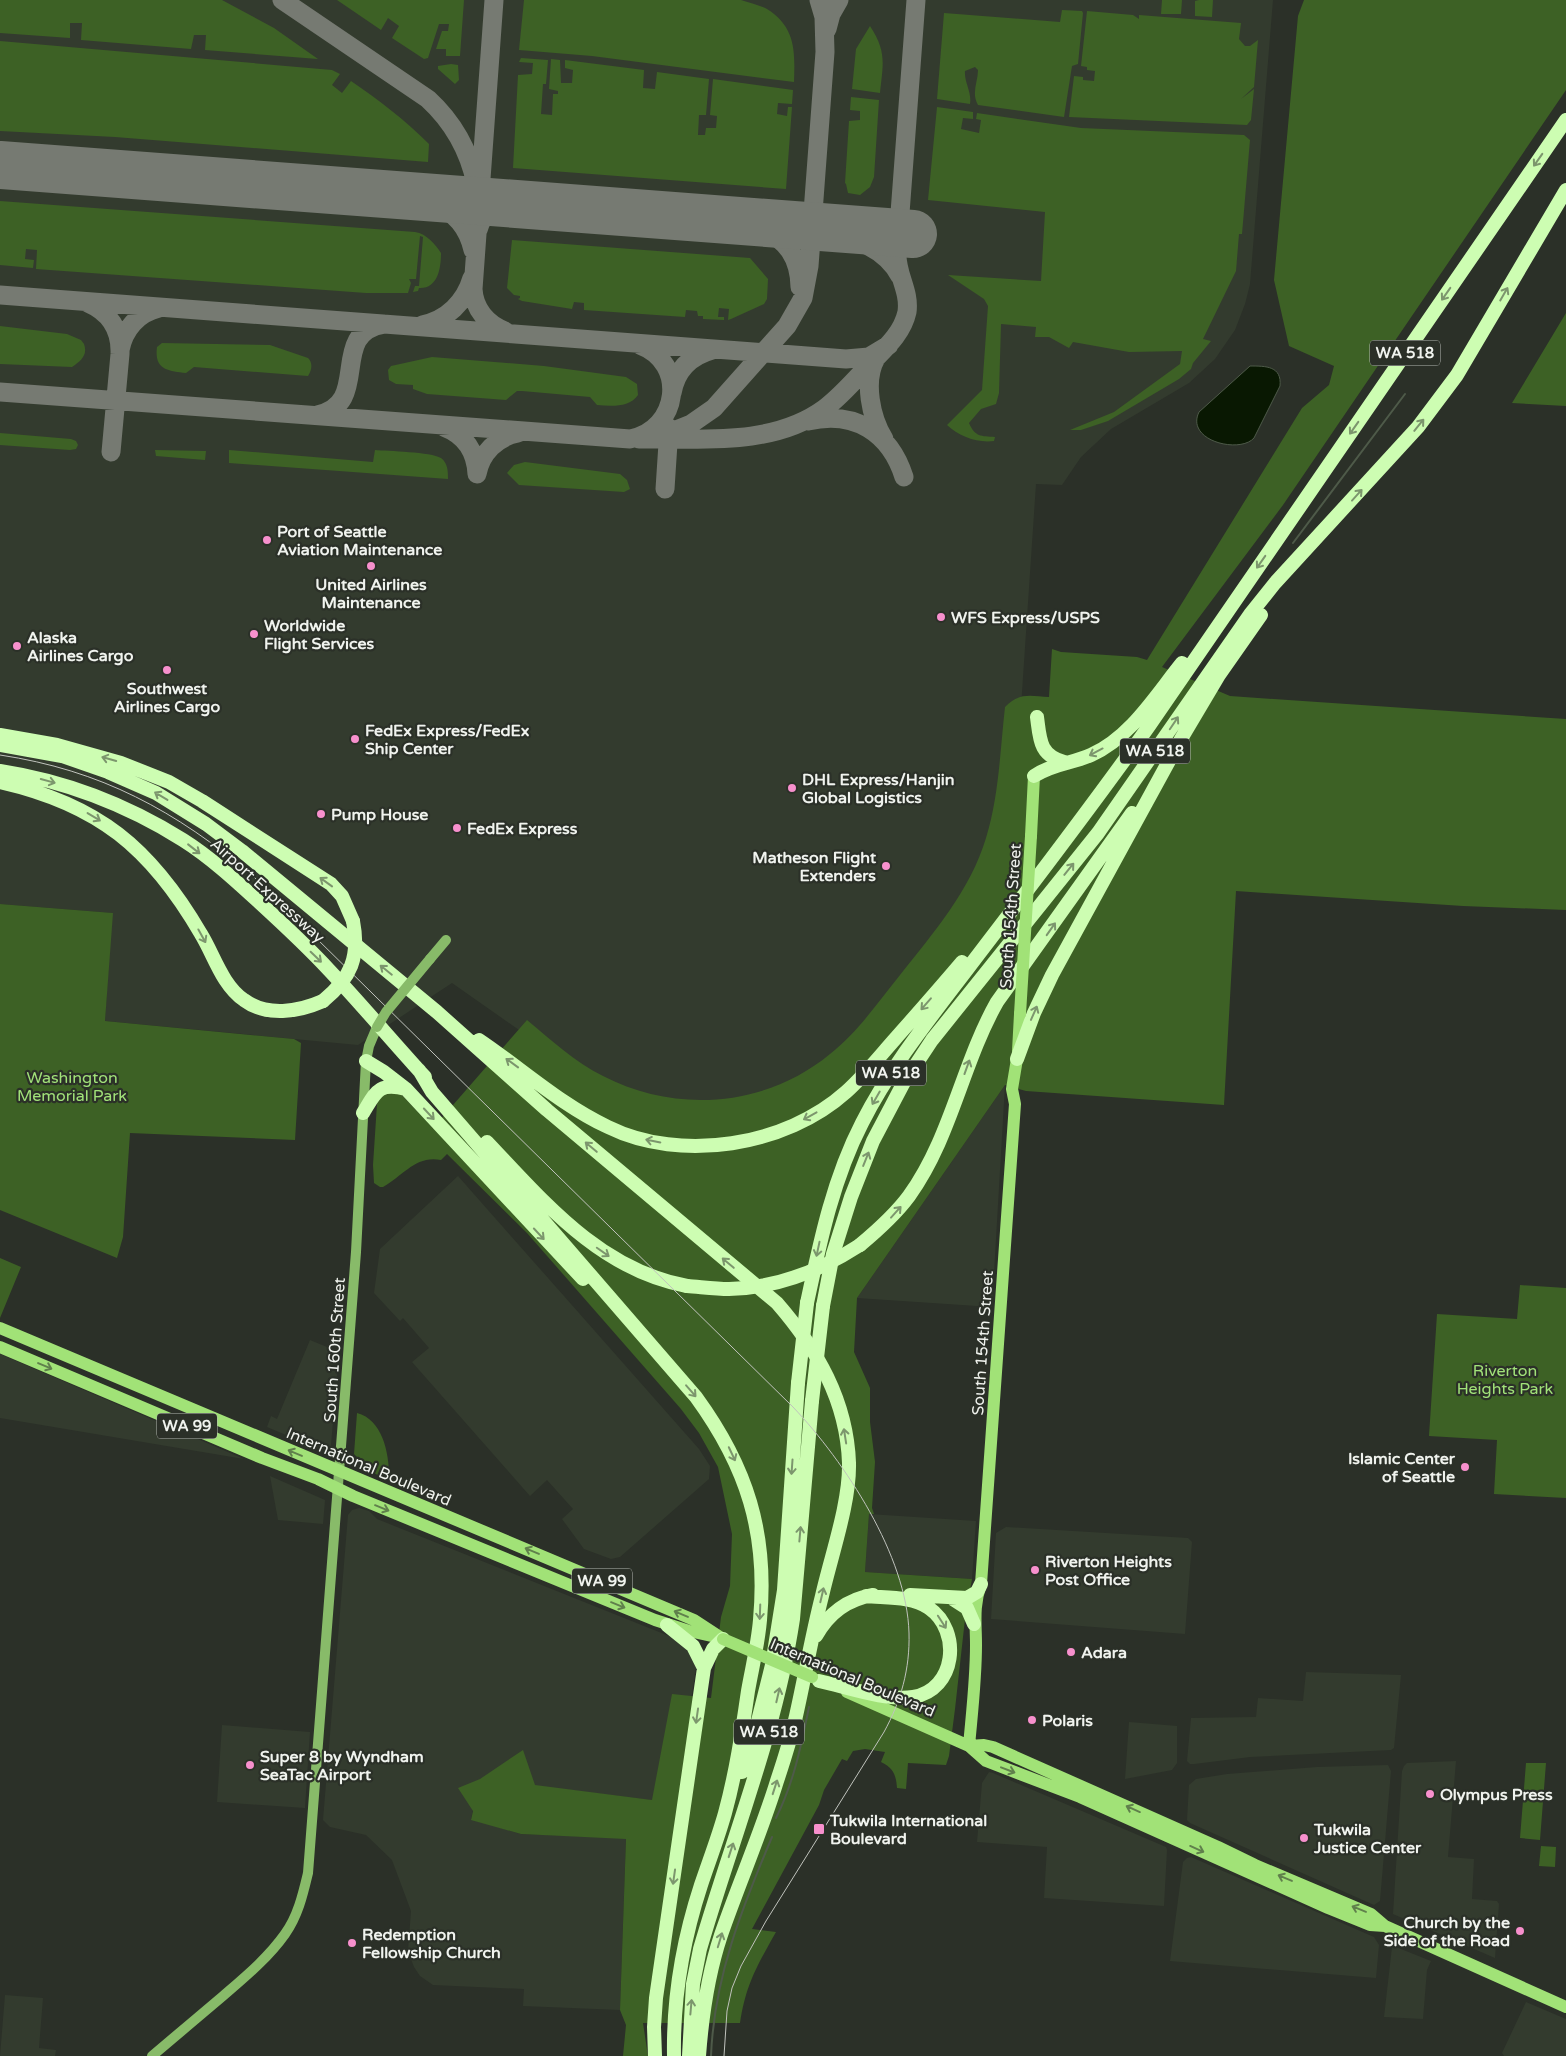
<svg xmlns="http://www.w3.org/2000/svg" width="1566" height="2056" viewBox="0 0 1566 2056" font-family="'Varela Round',sans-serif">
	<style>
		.built { fill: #333b2e }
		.green { fill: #3d6125 }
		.water { fill: #091802; stroke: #4e5a49 }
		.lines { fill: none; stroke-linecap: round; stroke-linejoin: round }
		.stream { stroke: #4e5a49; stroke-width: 2 }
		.taxiway { stroke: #767a72; stroke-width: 19 }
		.runway { stroke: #767a72; stroke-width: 48 }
		.secondary { stroke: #88bb69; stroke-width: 10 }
		.primary { stroke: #a1e277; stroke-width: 12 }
		.highway { stroke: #cdfdb2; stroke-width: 14 }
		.tram { stroke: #c0c3bd; stroke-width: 1 }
		.secondary-bridge { stroke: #88bb69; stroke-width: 10 }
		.primary-bridge { stroke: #a1e277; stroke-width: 12 }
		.highway-bridge { stroke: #cdfdb2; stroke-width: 14 }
		.oneway { stroke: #7c966d }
		.oneway2 { stroke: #60804c }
		.poi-dot { fill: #f790cd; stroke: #2b3028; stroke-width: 2 }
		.labels { text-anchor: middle; stroke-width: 4.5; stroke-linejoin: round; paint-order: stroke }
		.shield { fill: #2b3028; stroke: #b5b8b3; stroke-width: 1 }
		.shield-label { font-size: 15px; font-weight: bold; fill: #f0f3ee }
		.poi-label { font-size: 16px; font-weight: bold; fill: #f0f3ee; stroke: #2b3028; text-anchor: start }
		.street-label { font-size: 16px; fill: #f0f3ee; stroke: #2b3028 }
		.park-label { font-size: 16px; fill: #a1e279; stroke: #2b3028 }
	</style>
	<rect width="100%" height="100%" fill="#2b3028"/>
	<path class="built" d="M0,0H1273L1250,284L1245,304L1235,330L1215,359L1189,383L1111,429L1081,457L1062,485L1036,484L1021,707L977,888L835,1066L767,1101L696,1114L613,1096L452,983L358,1045L105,1021L112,913L0,904Z
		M1005,1085L992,1307L857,1298Z
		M458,1176L699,1449L710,1466L709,1479L620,1557L611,1559L584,1549L562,1519L573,1509L547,1480L530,1496L412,1362L429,1348L403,1318L400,1321L374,1293L380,1249Z
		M310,1340L339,1352L331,1445L329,1449L324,1451L267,1427L271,1416L277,1419Z
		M0,1354L163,1424L244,1459L0,1418Z
		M270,1476L325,1500L323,1524L278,1520Z
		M359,1508L369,1511L377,1519L679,1640L690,1652L696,1668L675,1803L480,1779L471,1819L521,1834L626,1838L620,2010L523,2006L524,1989L433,1985L420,1976L414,1967L408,1951L411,1911L392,1860L366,1835L330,1827L323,1820L348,1515L352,1510Z
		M869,1514L976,1521L972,1579L865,1572Z
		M1006,1527L1188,1538L1192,1542L1185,1634L991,1619L996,1533Z
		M1306,1672L1401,1675L1394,1748L1391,1750L1250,1757L1194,1764H1190L1187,1761L1191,1718L1256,1717L1258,1698L1303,1701Z
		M1129,1722L1177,1726V1763L1172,1770L1125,1779Z
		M222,1725L310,1732L305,1808L217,1802Z
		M1456,1761L1448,1857L1474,1859L1472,1899L1497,1901L1499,1904L1495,1958L1393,1914L1402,1771L1404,1766L1407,1763Z
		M1388,1765L1391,1771L1380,1901L1374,1905L1190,1823L1187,1820L1189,1785L1196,1779L1227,1774L1317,1767Z
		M989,1772L993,1773L1166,1847L1167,1850L1164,1906L1044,1898L1047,1847L977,1842L982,1783Z
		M1191,1857L1374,1937L1379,1945L1376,1978L1170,1961L1183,1862L1187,1858Z
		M1392,1947H1396L1431,1961L1427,1970L1423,2019L1384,2017Z
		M5,1995L43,1998L39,2048L56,2050L55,2056H0Z
		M1526,2002L1566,2019V2056H1504L1502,2053Z"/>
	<path class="green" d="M0,0H222L274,28L318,59L205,50L206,35H194L191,49L81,40L82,23H70V38L0,33Z
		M337,0H464L460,56H446V49H436L442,31H448L449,24H439L428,58L424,59L392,38L399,26L388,18L381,30Z
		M524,0H741C749,3 760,5 767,9C796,27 795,52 794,82L592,56L519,50Z
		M1162,0H1182L1181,14H1161Z
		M1199,0H1213L1212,17L1195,16V1Z
		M1304,0H1566V90L1283,505L1162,667L1230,696L1566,719V910L1463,906L1236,891L1224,1105L1026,1091L1005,1085L857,1298L854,1352L870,1388V1422L875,1462L872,1508L874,1514H869L865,1572L972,1579L965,1619L955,1709L949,1756L946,1765L908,1763L906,1789L897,1788C896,1774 893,1768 881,1762L885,1752L865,1749L853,1751L847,1761L842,1759L824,1790L819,1805L752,1929L776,1932C757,1966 746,1984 740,2023H643L648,2056H623L626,2025L620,2010L626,1839L521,1834L471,1820L473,1811L458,1788L480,1779L523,1750L535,1785L652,1800L672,1694L711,1698L721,1617L730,1586L732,1534L718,1467L699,1433L681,1409L527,1233L447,1154L441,1160C416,1155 404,1175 383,1187H380L374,1183L373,1165L377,1104C382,1093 388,1092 399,1092L433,1128L527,1020C551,1040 575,1062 603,1076C676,1114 766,1107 830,1054C858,1032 878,1002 900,975C934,932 970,891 986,838C999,796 1000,751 1005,707C1020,692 1030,696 1049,697L1052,649L1061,652L1137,657L1147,660L1302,408L1329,385L1334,366L1289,346L1274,280L1298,16Z
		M1062,10L1082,11L1083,13L1078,64L1072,66L1064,117L978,105C971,93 978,82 978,70L975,67L965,71C964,82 972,92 970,104L937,99L944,13L1060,22Z
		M1087,11L1133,15L1139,19V15L1241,23L1239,39L1245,46H1250L1258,40L1254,87L1241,99L1254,89L1251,120L1247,125L1069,117L1074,76L1083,77V80L1094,81L1095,71L1087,70V67L1081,66Z
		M870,26C887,52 883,64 880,93L852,89L856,49Z
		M0,41L332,70L340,74L332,85L342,93L351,81C379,100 405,120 429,144L428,162L115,137L0,131Z
		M521,58L548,60L546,84H543L541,114L552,115L553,94H558V91L549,89L551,59L560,60L561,83H572L573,70L565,68V60L644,70L643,88L655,89L657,72L709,79L706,115H699L698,135H705L706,128H716L717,116L710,115L713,79L793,90L792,104L778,103L777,114L787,116L788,107H792L786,189L513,168L518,75L532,74L533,63L519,62Z
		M451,64L458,65L459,80L455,84L438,69V66Z
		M851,97L879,100L874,177L870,187L860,195L848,193L846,184L845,183L849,121L860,120V111L850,110Z
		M937,107L973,112V119L963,118L961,129L979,133L981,120L976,119L977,113L1081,128L1244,135L1250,140L1242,234H1239L1236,271L1203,339L1211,341L1193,363L1191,369L1179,379L1108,421L1081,430H1070L1114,412L1180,364L1182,351L1129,352L1073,342L1069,348L1049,337H1035L1036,327L1001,324L999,393L996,404L981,409L969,423C975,437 981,436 995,437L994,441C977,443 960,437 947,425L982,390L988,306L984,299L948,275L1041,281L1045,212L928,200Z
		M0,201L415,232C427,234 435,244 441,253C441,268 438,289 419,288L418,291L413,292L415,286H419L423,237L420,236L416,279H409L411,283L408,293H366L36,269L37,250L26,249L25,259L34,260L33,268L0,265Z
		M512,240L750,258L768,279L767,299L764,304L731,319L728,320L729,309L719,308L718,317H724V320L703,319V316H698L697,311L686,310L685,317L584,310V303L574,302L572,309L522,301L518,299L520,298V296L514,295L507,288Z
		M1566,313V406L1512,403Z
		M0,326L67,334L81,340L84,344C88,355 81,361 72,367L0,364Z
		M162,343L270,345L308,358C313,363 312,370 308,376L194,367L186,373C168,371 154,370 157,347Z
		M432,357L544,366L626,377L637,384L638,395C629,408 611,406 597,405L590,397L522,391H517L506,400L427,394L413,389V385L396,384L389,380L388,370L391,366Z
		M0,433L71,439L76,441L78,445L76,449L70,450L0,445Z
		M155,450L206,451L205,460L156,456Z
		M229,450L373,462L375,450C388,451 431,452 441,458C448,463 448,472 448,479L229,463Z
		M525,462L620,474L627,480L630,489L624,492L519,485L507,473L514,465Z
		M0,904L113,913L105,1021L294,1039L301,1043L295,1140L130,1133L123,1237L117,1258L0,1210Z
		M0,1258L21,1267L0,1318Z
		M1520,1285L1566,1288V1498L1494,1494L1497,1440L1429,1436L1437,1314L1517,1319Z
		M357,1413C384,1420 390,1457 389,1481L372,1472L354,1454Z
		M1526,1763H1546L1540,1840L1520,1838Z
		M1541,1846L1556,1847L1555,1867L1539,1866Z"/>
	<path class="water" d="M1250,366C1266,366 1282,366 1280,386L1254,438C1240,454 1185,441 1199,412Z"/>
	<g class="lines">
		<path class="stream" d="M1293,543L1405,394
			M776,1818C794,1782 801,1746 809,1707
			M711,2056C714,1978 742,1908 772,1837"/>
		<path class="taxiway" d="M282,0L428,99C453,122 469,150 476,184
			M494,0L473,289C474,309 487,324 505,331
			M827,29L831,14L839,0
			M0,167H29
			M351,192C399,197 460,191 473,250
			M679,217C728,222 799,218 800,287
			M758,224C803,228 876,230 900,276
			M478,230C481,219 487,211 497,207C514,202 556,208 575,209
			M0,295L846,359L869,357L889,345
			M88,303C109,312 121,330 120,354L111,452
			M422,325C447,320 465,302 472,278
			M120,350C124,329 138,313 159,308
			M876,358C863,381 871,418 884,439
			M0,392L630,439C679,430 688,363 640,345
			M672,393C676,370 690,356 712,350
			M317,415C373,404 327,333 384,324
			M808,421C855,410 890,433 904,477
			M444,427C465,435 476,452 477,474C481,453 497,437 518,433
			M666,434L691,424L714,408L787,326L803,298L809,266L825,52L824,17L819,0
			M639,439C699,438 772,447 824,409C840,397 854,381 867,367C883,350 902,335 907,312C910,290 896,274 897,253L916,0
			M665,489L669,428"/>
		<path class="runway" d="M0,165L913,234"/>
		<path class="secondary" d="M430,959L446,940
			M152,2056C176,2036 199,2016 223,1996C245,1977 268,1958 285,1934C298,1916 303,1894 308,1873L356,1252L366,1061L369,1046L377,1027"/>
		<path class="primary" d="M1031,836L1034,776
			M1018,1051L1020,1014
			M0,1328L694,1620L723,1639
			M0,1347L262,1458L318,1479L353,1496L655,1620L689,1631L716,1637
			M847,1692L969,1746L986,1761L1080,1797L1328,1908L1370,1925L1385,1926
			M969,1746C972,1712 976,1679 976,1645C976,1623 973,1606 981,1584L1015,1104L1012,1089L1017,1059
			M969,1746L984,1745L993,1747L1218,1847L1255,1865L1371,1914L1385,1926L1566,2007"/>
		<path class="highway" d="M1037,717C1040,739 1039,755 1064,762
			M0,735L57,745L121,763L169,782L202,801L331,884L342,896L353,921
			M0,745L62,756L108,772L156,793L206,824L242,851L437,1012L547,1110L777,1303C817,1349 847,1401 849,1463C850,1503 831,1556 822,1596C812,1635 805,1676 796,1716C791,1738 784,1760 777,1781C761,1833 739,1883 721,1935C708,1974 702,2015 699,2056
			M0,771C65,781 127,805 183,840C210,857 235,880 259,902C283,924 307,946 329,970C362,1005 393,1042 425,1077
			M1034,776C1054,763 1071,764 1091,755C1131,737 1156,695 1182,663
			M0,782C98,804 151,848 201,934C214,955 222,985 244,1000C267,1017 298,1012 323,1001
			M479,1040C522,1069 561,1105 608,1127C681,1163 786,1146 846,1092C864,1076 879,1057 895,1039C917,1014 940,988 962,962
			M1017,1059L1034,1013L1052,975L1181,739L1219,675L1261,615
			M366,1061L384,1072L406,1089L583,1279
			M419,1070L432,1092L696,1397C747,1467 768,1533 760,1620C758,1644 752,1668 748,1691C742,1732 736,1773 725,1813C718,1838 709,1861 701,1885C683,1940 673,1998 674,2056
			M363,1113C376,1092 378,1082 406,1089
			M487,1142C544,1202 600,1270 687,1286
			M860,1245C878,1230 895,1215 909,1196C951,1138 962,1064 997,1002L1132,813
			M807,1303C820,1242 833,1179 862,1123C892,1064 935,1012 975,959C1034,882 1093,805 1149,726L1566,120
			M823,1306L833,1254L851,1197L873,1141L903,1084L932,1040L1098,833L1251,613L1275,583L1418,427L1457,375L1566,190
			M910,1595L967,1598L977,1592L981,1584
			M953,1599L967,1608L974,1624
			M667,1625L693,1646L704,1668
			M816,1636C828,1614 848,1599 873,1595
			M819,1681C847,1687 885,1701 913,1697C956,1690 962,1631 929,1608C912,1596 886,1598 866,1596
			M742,1772L756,1729L772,1665L784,1590L798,1383
			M655,2056L654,2027L656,1998L704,1668L713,1649L723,1639
			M689,2056L693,1984L700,1949C732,1839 776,1732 793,1619L812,1401"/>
		<path class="tram" d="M0,755C101,770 176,811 253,876L793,1407C845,1462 907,1556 909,1633C910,1669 901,1701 884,1732L766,1921L741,1966L732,1988L727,2011L724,2056"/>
		<path class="secondary-bridge" d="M377,1027L386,1012L430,959"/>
		<path class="primary-bridge" d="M1020,1014L1031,836
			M723,1639L812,1677"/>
		<path class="highway-bridge" d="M323,1001C351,978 360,957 353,921
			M687,1286C701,1287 715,1289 729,1289C778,1288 820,1271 860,1245
			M798,1383L807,1303
			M812,1401L823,1306"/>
	</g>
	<defs><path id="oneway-shaft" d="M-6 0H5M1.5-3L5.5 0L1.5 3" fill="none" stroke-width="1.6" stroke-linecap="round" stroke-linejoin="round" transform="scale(1.25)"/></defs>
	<g class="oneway">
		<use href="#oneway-shaft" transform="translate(1538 160) rotate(125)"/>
		<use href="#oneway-shaft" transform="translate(1446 294) rotate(125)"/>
		<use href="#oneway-shaft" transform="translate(1504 294) rotate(-60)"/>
		<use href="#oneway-shaft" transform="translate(1419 425) rotate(-51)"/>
		<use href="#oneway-shaft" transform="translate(1354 428) rotate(125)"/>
		<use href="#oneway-shaft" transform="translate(1357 495) rotate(-48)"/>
		<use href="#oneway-shaft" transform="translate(1261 562) rotate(125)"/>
		<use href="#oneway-shaft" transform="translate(1174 723) rotate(-56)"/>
		<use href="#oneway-shaft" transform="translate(1096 752) rotate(152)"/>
		<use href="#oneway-shaft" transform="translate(109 759) rotate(-164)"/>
		<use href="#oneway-shaft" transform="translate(48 781) rotate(15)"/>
		<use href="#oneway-shaft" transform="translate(161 796) rotate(-149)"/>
		<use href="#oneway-shaft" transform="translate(94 817) rotate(31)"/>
		<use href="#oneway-shaft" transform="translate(194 849) rotate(38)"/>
		<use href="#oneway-shaft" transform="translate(1069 869) rotate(-51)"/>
		<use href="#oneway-shaft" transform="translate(326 882) rotate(-144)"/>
		<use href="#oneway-shaft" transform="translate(1051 929) rotate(-55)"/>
		<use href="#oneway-shaft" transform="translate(202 936) rotate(61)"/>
		<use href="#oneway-shaft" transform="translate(316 957) rotate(44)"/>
		<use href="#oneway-shaft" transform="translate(386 970) rotate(-141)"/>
		<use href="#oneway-shaft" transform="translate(926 1004) rotate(131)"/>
		<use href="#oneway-shaft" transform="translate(1034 1013) rotate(-66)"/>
		<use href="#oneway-shaft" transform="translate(512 1063) rotate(-144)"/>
		<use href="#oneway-shaft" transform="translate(967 1067) rotate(-70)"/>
		<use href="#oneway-shaft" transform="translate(876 1098) rotate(120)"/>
		<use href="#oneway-shaft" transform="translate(429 1114) rotate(47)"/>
		<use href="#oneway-shaft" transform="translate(810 1116) rotate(151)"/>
		<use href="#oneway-shaft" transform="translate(653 1141) rotate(-169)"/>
		<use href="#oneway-shaft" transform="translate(591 1147) rotate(-140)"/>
		<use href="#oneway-shaft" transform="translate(866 1159) rotate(-68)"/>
		<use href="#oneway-shaft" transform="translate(896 1212) rotate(-48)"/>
		<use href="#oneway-shaft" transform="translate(539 1234) rotate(47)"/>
		<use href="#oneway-shaft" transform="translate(818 1249) rotate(102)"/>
		<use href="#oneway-shaft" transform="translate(603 1252) rotate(35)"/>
		<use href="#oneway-shaft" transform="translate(728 1263) rotate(-140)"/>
		<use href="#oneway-shaft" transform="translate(691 1391) rotate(49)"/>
		<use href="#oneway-shaft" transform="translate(845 1436) rotate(-99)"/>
		<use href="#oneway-shaft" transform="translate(732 1454) rotate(65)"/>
		<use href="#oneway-shaft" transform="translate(792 1467) rotate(94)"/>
		<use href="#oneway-shaft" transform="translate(800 1534) rotate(-85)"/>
		<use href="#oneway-shaft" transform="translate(822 1595) rotate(-77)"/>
		<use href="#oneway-shaft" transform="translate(760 1612) rotate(92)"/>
		<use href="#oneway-shaft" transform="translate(942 1622) rotate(57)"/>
		<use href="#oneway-shaft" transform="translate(778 1695) rotate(-77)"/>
		<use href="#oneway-shaft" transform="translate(697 1716) rotate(98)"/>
		<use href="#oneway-shaft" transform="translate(775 1787) rotate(-72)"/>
		<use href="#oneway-shaft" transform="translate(731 1850) rotate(-72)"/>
		<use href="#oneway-shaft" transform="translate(674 1877) rotate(98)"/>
		<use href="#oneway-shaft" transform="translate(720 1940) rotate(-73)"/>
		<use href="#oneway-shaft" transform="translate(691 2007) rotate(-85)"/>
	</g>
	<g class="oneway2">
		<use href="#oneway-shaft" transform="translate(45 1366) rotate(23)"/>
		<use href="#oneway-shaft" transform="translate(295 1453) rotate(-157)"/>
		<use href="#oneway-shaft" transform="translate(382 1508) rotate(22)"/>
		<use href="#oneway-shaft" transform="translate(532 1551) rotate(-157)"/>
		<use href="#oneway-shaft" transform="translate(618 1605) rotate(22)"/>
		<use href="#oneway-shaft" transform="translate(681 1614) rotate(-157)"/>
		<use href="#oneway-shaft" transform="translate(1008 1770) rotate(21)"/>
		<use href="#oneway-shaft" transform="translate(1133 1809) rotate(-156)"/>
		<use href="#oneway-shaft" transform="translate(1197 1849) rotate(24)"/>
		<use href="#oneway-shaft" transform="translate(1285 1878) rotate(-157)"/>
		<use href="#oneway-shaft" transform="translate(1359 1909) rotate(-158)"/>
	</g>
	<g class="poi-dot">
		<circle cx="267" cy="540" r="5"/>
		<circle cx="371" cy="566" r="5"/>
		<circle cx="941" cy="617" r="5"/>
		<circle cx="254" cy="634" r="5"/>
		<circle cx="17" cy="646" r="5"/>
		<circle cx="167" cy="670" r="5"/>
		<circle cx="355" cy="739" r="5"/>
		<circle cx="792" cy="788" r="5"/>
		<circle cx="321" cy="814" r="5"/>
		<circle cx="457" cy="828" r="5"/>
		<circle cx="886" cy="866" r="5"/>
		<circle cx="1465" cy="1467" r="5"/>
		<circle cx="1035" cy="1570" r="5"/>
		<circle cx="1071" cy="1652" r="5"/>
		<circle cx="1032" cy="1720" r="5"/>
		<circle cx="250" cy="1765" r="5"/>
		<circle cx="1430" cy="1794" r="5"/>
		<rect x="813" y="1823" width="12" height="12" rx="2.5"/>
		<circle cx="1304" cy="1838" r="5"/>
		<circle cx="1520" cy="1931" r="5"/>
		<circle cx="352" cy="1943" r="5"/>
	</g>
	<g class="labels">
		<g class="shield">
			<rect x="1370" y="340.5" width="70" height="25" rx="4"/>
			<rect x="1120" y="738.5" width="70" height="25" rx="4"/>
			<rect x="856" y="1060.5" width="70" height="25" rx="4"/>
			<rect x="157" y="1413.5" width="60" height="25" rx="4"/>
			<rect x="572" y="1568.5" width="60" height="25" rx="4"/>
			<rect x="734" y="1719.5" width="70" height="25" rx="4"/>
		</g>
		<g class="shield-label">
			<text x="1405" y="358">WA 518</text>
			<text x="1155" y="756">WA 518</text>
			<text x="891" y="1078">WA 518</text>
			<text x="187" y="1431">WA 99</text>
			<text x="602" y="1586">WA 99</text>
			<text x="769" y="1737">WA 518</text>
		</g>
		<g class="poi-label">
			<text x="277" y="537">Port of Seattle<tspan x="277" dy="18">Aviation Maintenance</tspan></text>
			<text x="371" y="590" text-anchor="middle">United Airlines<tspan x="371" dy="18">Maintenance</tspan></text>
			<text x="951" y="623">WFS Express/USPS</text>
			<text x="264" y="631">Worldwide<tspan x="264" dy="18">Flight Services</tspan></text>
			<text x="27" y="643">Alaska<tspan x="27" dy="18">Airlines Cargo</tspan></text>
			<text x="167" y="694" text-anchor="middle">Southwest<tspan x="167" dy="18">Airlines Cargo</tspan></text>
			<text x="365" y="736">FedEx Express/FedEx<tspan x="365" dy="18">Ship Center</tspan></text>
			<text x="802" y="785">DHL Express/Hanjin<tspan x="802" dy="18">Global Logistics</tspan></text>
			<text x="331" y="820">Pump House</text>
			<text x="467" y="834">FedEx Express</text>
			<text x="876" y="863" text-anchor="end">Matheson Flight<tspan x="876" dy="18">Extenders</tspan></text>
			<text x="1455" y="1464" text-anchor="end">Islamic Center<tspan x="1455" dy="18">of Seattle</tspan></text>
			<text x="1045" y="1567">Riverton Heights<tspan x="1045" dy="18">Post Office</tspan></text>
			<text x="1081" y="1658">Adara</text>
			<text x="1042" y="1726">Polaris</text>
			<text x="260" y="1762">Super 8 by Wyndham<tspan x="260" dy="18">SeaTac Airport</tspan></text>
			<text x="1440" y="1800">Olympus Press</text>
			<text x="830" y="1826">Tukwila International<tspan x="830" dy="18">Boulevard</tspan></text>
			<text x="1314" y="1835">Tukwila<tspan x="1314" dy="18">Justice Center</tspan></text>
			<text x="1510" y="1928" text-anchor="end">Church by the<tspan x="1510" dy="18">Side of the Road</tspan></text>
			<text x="362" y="1940">Redemption<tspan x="362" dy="18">Fellowship Church</tspan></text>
		</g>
		<g class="street-label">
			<text transform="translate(268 890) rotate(42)" y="6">Airport Expressway</text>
			<text transform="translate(1010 916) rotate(-86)" y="6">South 154th Street</text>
			<text transform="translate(982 1343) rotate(-86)" y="6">South 154th Street</text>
			<text transform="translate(334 1350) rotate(-86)" y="6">South 160th Street</text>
			<text transform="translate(369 1466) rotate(23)" y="6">International Boulevard</text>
			<text transform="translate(853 1677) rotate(23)" y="6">International Boulevard</text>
		</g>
		<g class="park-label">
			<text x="72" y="1083">Washington<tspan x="72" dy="18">Memorial Park</tspan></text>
			<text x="1505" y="1376">Riverton<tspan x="1505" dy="18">Heights Park</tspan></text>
		</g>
	</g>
</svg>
